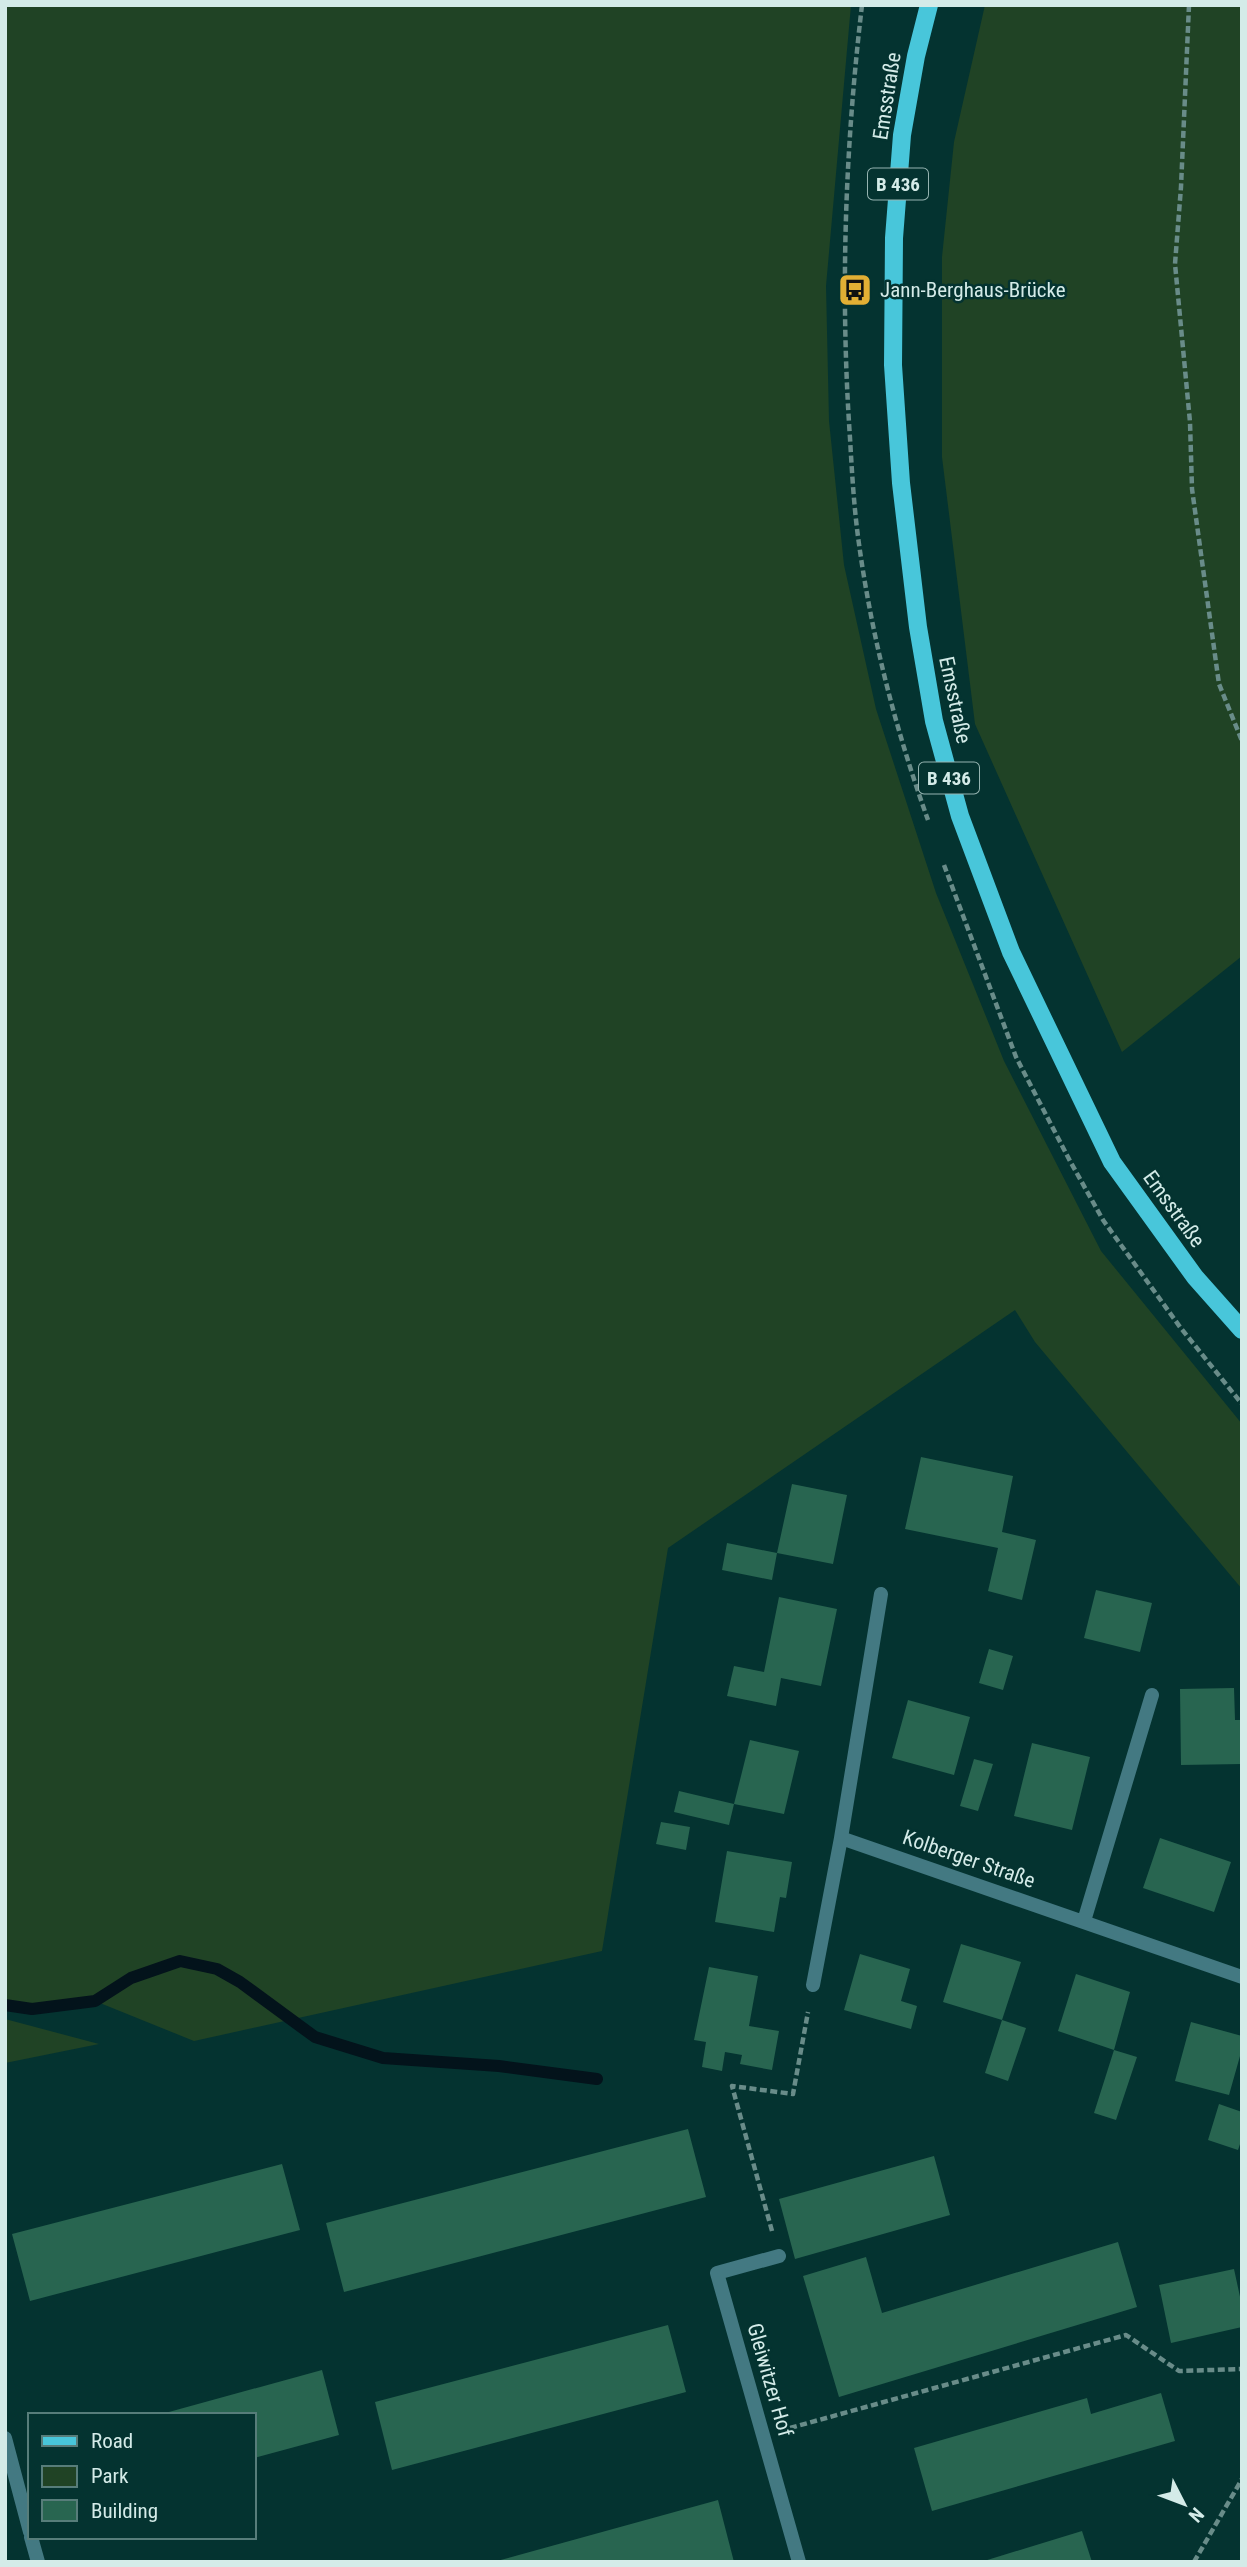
<svg xmlns="http://www.w3.org/2000/svg" width="1247" height="2567" viewBox="0 0 1247 2567" font-family="'Roboto Condensed',sans-serif">
	<style>
		.green { fill: #204325 }
		.lines { fill: none; stroke-linecap: round; stroke-linejoin: round }
		.stream { stroke: #03131b; stroke-width: 12 }
		.building { fill: #286550 }
		.path { stroke: #698c89; stroke-width: 4.5; stroke-dasharray: 7 3.5; stroke-linecap: butt }
		.street { stroke: #437982; stroke-width: 14 }
		.primary { stroke: #48c6da; stroke-width: 18 }
		.labels { text-anchor: middle; stroke-width: 5; stroke-linejoin: round; paint-order: stroke }
		.shield { fill: #043330; stroke: #96b4b1; stroke-width: 2 }
		.shield-label { font-size: 19px; font-weight: bold; fill: #d4ebe8 }
		.street-label { font-size: 21px; fill: #d4ebe8; stroke: #043330 }
		.poi-label { font-size: 21px; fill: #d4ebe8; stroke: #043330; text-anchor: start }
	</style>
	<rect width="100%" height="100%" fill="#043330"/>
	<path class="green" d="M5,5H851L826,286L829,421L844,565L876,709L936,893L1004,1061L1101,1251L1242,1424V1589L1035,1342L1015,1310L668,1548L602,1951L194,2041L95,2001L32,2009L5,2005Z
		M985,5H1242V956L1122,1052L975,724L942,457V257L954,142Z
		M5,2019L99,2044L5,2063Z"/>
	<g class="lines">
		<path class="stream" d="M5,2005L32,2009L95,2001L131,1978L180,1961L217,1969L240,1982L315,2037L383,2058L499,2066L597,2079"/>
	</g>
	<path class="building" d="M921,1457L1013,1476L1002,1532L1036,1540L1022,1600L988,1591L998,1548L905,1529Z
		M792,1484L847,1495L833,1564L777,1553Z
		M727,1543L777,1553L772,1580L722,1570Z
		M1096,1590L1152,1603L1140,1652L1084,1638Z
		M779,1597L837,1609L821,1686L781,1678L776,1706L727,1696L734,1666L764,1672Z
		M989,1649L1013,1656L1003,1690L979,1683Z
		M1234,1688L1235,1720H1242V1764L1181,1765L1180,1689Z
		M908,1700L970,1717L954,1775L892,1758Z
		M750,1740L799,1751L784,1814L734,1804Z
		M1032,1743L1090,1757L1072,1830L1014,1816Z
		M974,1759L993,1764L978,1811L960,1806Z
		M679,1791L734,1804L729,1825L674,1812Z
		M661,1822L690,1827L686,1850L656,1844Z
		M1160,1838L1231,1862L1214,1912L1143,1888Z
		M727,1851L792,1862L786,1898L780,1897L774,1932L715,1922Z
		M961,1944L1021,1962L1002,2020L943,2002Z
		M860,1954L910,1969L901,2001L917,2006L911,2029L844,2010Z
		M709,1967L758,1976L749,2026L779,2031L772,2070L740,2064L742,2055L725,2052L722,2071L702,2067L706,2042L694,2040Z
		M1076,1974L1130,1992L1114,2050L1058,2031Z
		M1002,2020L1026,2028L1008,2081L985,2073Z
		M1191,2022L1242,2036V2049L1229,2095L1175,2081Z
		M1114,2050L1137,2057L1116,2120L1094,2113Z
		M1219,2104L1242,2112V2138L1238,2150L1208,2140Z
		M688,2129L706,2197L344,2292L326,2223Z
		M934,2156L950,2215L795,2259L779,2199Z
		M282,2164L300,2230L30,2301L12,2234Z
		M1118,2242L1137,2307L839,2397L803,2276L866,2257L882,2313Z
		M1234,2269L1242,2306V2327L1171,2343L1159,2285Z
		M668,2325L686,2392L392,2470L375,2402Z
		M322,2370L339,2435L254,2458V2415H158Z
		M1161,2393L1175,2441L932,2511L914,2448L1087,2398L1091,2414Z
		M718,2500L734,2562H497V2561Z
		M1082,2531L1092,2562H984V2561Z"/>
	<g class="lines">
		<path class="path" d="M862,5C845,149 840,293 850,438C852,473 854,509 859,544C872,638 896,731 928,820
			M1189,5L1181,187L1175,264L1190,422L1192,489L1219,684L1242,741
			M944,865L1016,1057L1070,1161L1103,1220L1180,1327L1242,1404
			M772,2231L732,2086L793,2094L808,2012
			M790,2428L1126,2335L1179,2371L1242,2369
			M1194,2562L1242,2479"/>
		<path class="street" d="M881,1594L841,1838L1242,1977
			M1084,1921L1152,1695
			M813,1985L841,1838
			M779,2256L717,2273L799,2562
			M5,2438L30,2532
			M31,2537L38,2562"/>
		<path class="primary" d="M929,5L916,56L902,135L894,238L893,365L901,483L918,627L934,721L960,816L1011,952L1112,1162L1195,1277L1242,1330"/>
	</g>
	<defs>
		<symbol id="bus-square" viewBox="-11 -11 22 22"><rect x="-9" y="-9" width="18" height="18" rx="4" fill="#e2af34" stroke="#043330"/><path d="M-5-6H5V4H4V6H2V4H-2V6H-4V4H-5ZM-3.5-4V0h7V-4ZM-3.5 1.2v1.5H-2V1.2ZM2 1.2v1.5H3.5V1.2Z" fill="#111"/></symbol>
	</defs>
	<g fill-rule="evenodd">
		<use href="#bus-square" x="836" y="271" width="38" height="38"/>
	</g>
	<g class="labels">
		<g class="shield">
			<rect x="868" y="168.5" width="60" height="31" rx="5"/>
			<rect x="919" y="762.5" width="60" height="31" rx="5"/>
		</g>
		<g class="shield-label">
			<text x="898" y="191">B 436</text>
			<text x="949" y="785">B 436</text>
		</g>
		<g class="street-label">
			<text transform="translate(887 96) rotate(-81)" y="7">Emsstraße</text>
			<text transform="translate(955 700) rotate(78)" y="7">Emsstraße</text>
			<text transform="translate(1174 1209) rotate(54)" y="7">Emsstraße</text>
			<text transform="translate(969 1859) rotate(19)" y="7">Kolberger Straße</text>
			<text transform="translate(770 2380) rotate(74)" y="7">Gleiwitzer Hof</text>
		</g>
		<g class="poi-label">
			<text x="880" y="297">Jann-Berghaus-Brücke</text>
		</g>
	</g>
	<rect width="1247" height="2567" fill="none" stroke="#d4ebe8" stroke-width="14"/>
	<rect x="28" y="2413" width="228" height="126" fill="#043330" stroke="#577d7a" stroke-width="2"/>
	<rect x="42" y="2436" width="35" height="10" fill="#48c6da" stroke="#577d7a" stroke-width="2"/>
	<text x="91" y="2448" font-size="21" fill="#d4ebe8">Road</text>
	<rect x="42" y="2466" width="35" height="21" fill="#204325" stroke="#577d7a" stroke-width="2"/>
	<text x="91" y="2483" font-size="21" fill="#d4ebe8">Park</text>
	<rect x="42" y="2500" width="35" height="21" fill="#286550" stroke="#577d7a" stroke-width="2"/>
	<text x="91" y="2518" font-size="21" fill="#d4ebe8">Building</text>
	<g transform="translate(1184 2504) rotate(132)" stroke="#043330" stroke-width="5" paint-order="stroke">
	<path d="M0-5L12 26L0 18L-12 26Z" fill="#d4ebe8"/>
	<text y="-10" font-size="19" font-weight="bold" text-anchor="middle" fill="#d4ebe8">N</text>
	</g>
</svg>
